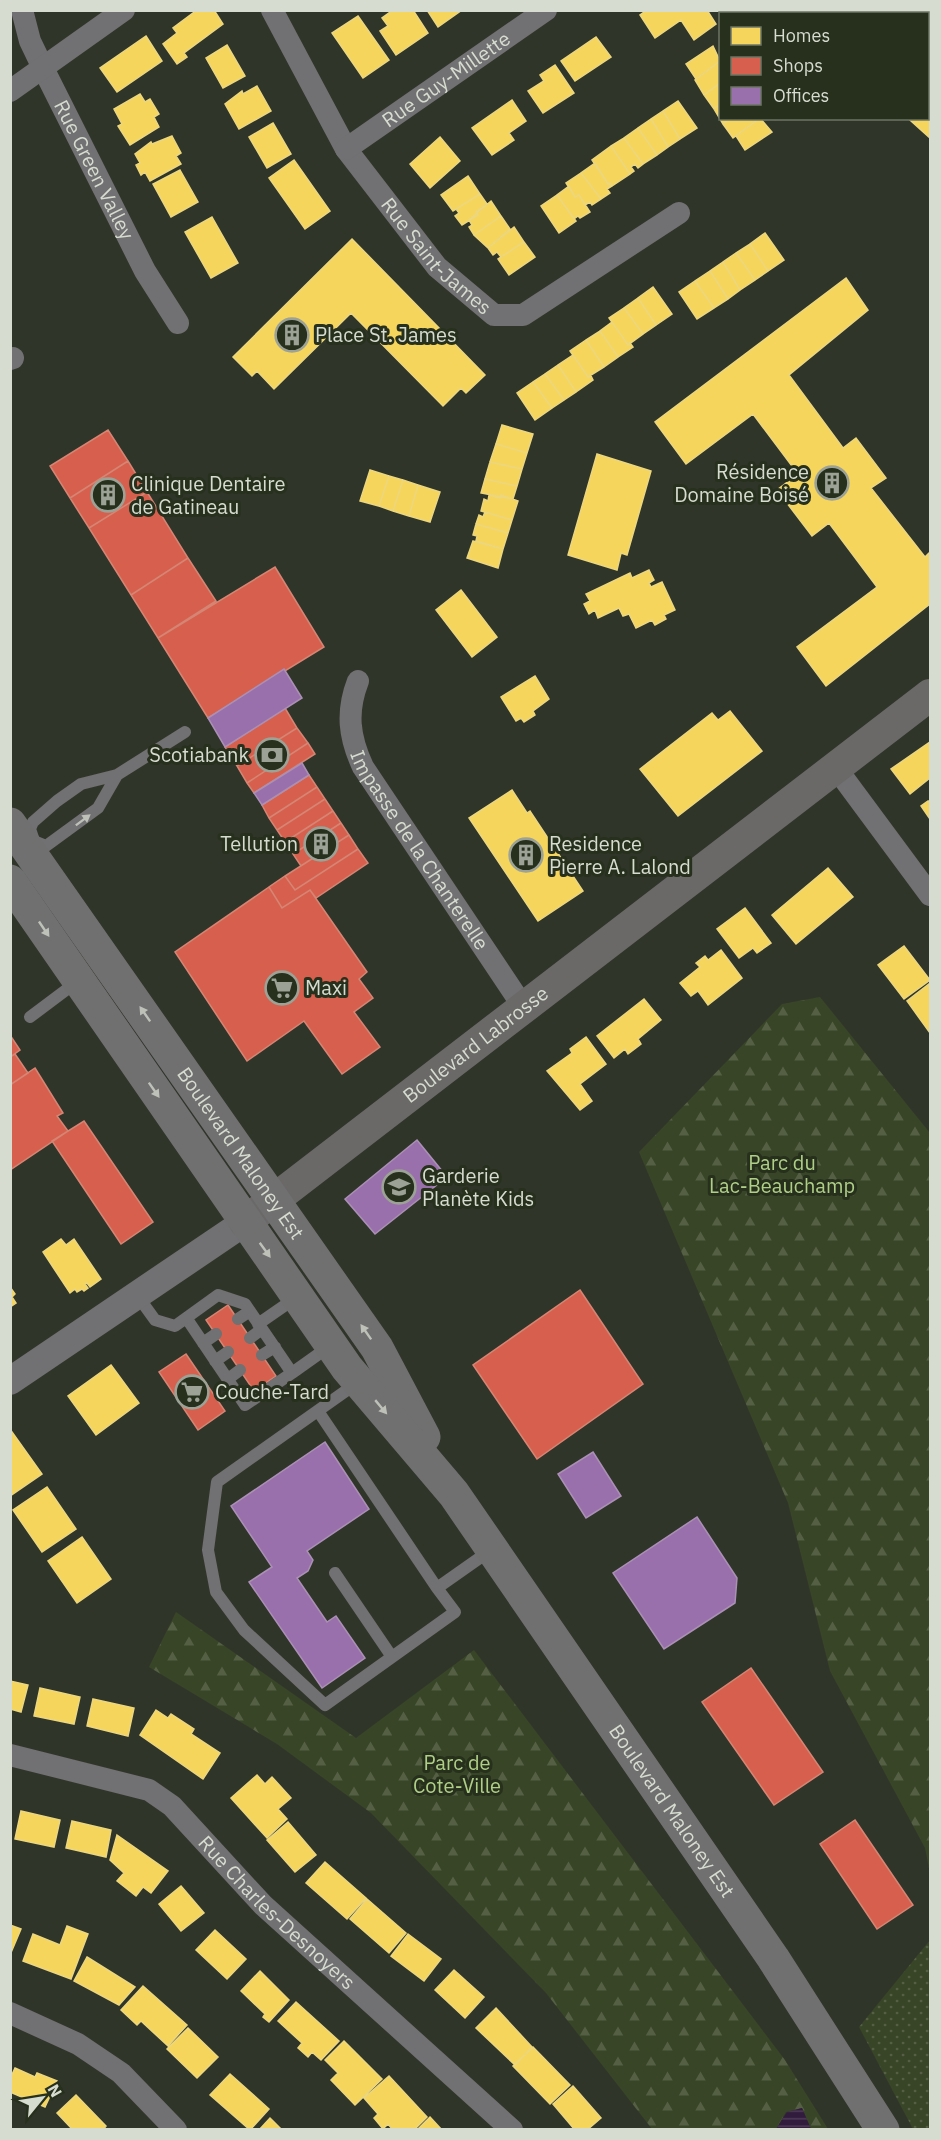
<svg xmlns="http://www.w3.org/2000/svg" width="941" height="2140" viewBox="0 0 941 2140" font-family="'IBM Plex Sans',sans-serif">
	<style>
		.grass { fill: url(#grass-dots) }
		.forest { fill: url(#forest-firs) }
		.water { fill: url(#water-rules) }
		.homes { fill: #f6d55c; stroke: #ecd77e; stroke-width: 1.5 }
		.shops { fill: #d6604d; stroke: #d68574; stroke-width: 1.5 }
		.offices { fill: #9970ab; stroke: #ab90b6; stroke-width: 1.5 }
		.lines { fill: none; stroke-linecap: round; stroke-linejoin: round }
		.service { stroke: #717072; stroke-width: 12 }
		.minor { stroke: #717072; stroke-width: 22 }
		.tertiary { stroke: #717072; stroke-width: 28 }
		.secondary { stroke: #6a6968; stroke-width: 32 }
		.primary { stroke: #717071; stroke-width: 33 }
		.oneway { fill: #bdc1b8 }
		.labels { text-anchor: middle; stroke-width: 6; stroke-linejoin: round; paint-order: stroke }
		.street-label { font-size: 20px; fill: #d6dccf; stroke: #27301c }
		.poi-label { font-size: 20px; fill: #d6dccf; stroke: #27301c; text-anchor: start }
		.park-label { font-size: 20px; fill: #afcf87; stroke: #27301c }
	</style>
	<defs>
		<pattern id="grass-dots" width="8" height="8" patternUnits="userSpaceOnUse" patternTransform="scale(1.5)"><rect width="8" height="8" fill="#384526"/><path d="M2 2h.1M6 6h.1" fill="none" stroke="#545f44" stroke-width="1.8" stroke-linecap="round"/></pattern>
		<pattern id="forest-firs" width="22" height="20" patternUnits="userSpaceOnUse" patternTransform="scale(1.5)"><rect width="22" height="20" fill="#384526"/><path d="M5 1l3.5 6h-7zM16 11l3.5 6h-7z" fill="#545f44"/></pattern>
		<pattern id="water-rules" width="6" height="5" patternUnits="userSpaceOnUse" patternTransform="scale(1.5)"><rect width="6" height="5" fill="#311c3d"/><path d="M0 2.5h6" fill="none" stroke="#4e3c58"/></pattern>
	</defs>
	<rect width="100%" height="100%" fill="#30352a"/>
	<path class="grass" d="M930,1940V2129H913L859,2027Z"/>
	<path class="forest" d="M820,997L930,1133V1873L925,1848L830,1671L788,1503L639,1152L782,1004Z
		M176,1612L356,1738L474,1650L785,2060L828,2129H811L802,2108L786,2112L776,2129H652L546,1993L371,1813L277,1744L149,1667Z"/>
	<path class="water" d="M802,2108L811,2129H776L787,2112Z"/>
	<path class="homes" d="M197,10H214L223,24L184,53L187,57L177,64L163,44L177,33L173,28Z
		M393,10H413L428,33L396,55L380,31L388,26L382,18Z
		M427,10H462L438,27Z
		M647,10H707L716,24L694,40L681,20L655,38L640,15Z
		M805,10H844L847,14H808Z
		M358,16L389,60L363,78L332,33Z
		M146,36L162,61L117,92L100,68Z
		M596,37L611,57L575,81L561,61Z
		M227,45L245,76L223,88L206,58Z
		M713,46L720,61L696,79L686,64Z
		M720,61V83L704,95L695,80Z
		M555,65L574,93L543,113L528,91L544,81L540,75Z
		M720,83V104L714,109L704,95Z
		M257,86L271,111L239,129L225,104L242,91L243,94Z
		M140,94L145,102L150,99L159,114L154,117L159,127L130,145L118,126L122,124L114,109Z
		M930,96V138L910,120L928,118V100Z
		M512,100L526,121L509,133L514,140L492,155L472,128Z
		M678,101L697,128L680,139L663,111Z
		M720,104V118H730L723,124L714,109Z
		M663,111L680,139L668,147L651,119Z
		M730,118H760L733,138L723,124Z
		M760,118L772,132L745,150L736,136Z
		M651,119L668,147L657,155L638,128Z
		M273,123L291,154L267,168L249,137Z
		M638,128L657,155L643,164L624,138Z
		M172,136L181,153L176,156L181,164L150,181L145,172L141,175L136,165L140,163L135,154L151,142L152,144Z
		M440,137L460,161L430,188L410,164Z
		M624,138L643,164L638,168L635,164L631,167L634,171L630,174L611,146Z
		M611,146L630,174L612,186L610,183L608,184L592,160Z
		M294,160L330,211L305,229L269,178Z
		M595,163L608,184L610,183L612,186L607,189L610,193L601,199L581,173Z
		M180,170L198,202L171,217L153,184Z
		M581,173L601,199L592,205L590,202L585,205L579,195L575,197L566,183Z
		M468,176L480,194L453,211L441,195Z
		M569,186L575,197L579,195L590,212L580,218L578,216L574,219L557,195Z
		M480,194L487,204L476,212L478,215L462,225L455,216L459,213L456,209Z
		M557,195L576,221L559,233L541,206Z
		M491,201L501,216L474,235L469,227L472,225L469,220Z
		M501,216L510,229L488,248L474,235Z
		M212,217L238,263L211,278L185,232Z
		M514,227L524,242L501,257L497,252L493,255L488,248Z
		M765,233L784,260L768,271L750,244Z
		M352,239L485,375L466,393L461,388L443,406L351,313L274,389L257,371L252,376L233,357Z
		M524,242L535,257L509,275L498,259Z
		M750,244L768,271L755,280L736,253Z
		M736,253L755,280L740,290L723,262Z
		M723,262L740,290L728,299L710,271Z
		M710,271L728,299L714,308L695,281Z
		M846,278L868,310L789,375L843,448L856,438L886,478L871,488L925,557L930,552V604L826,686L797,647L877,587L829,523L812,536L777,490L798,474L753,414L686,464L655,422Z
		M695,281L714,308L697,319L679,292Z
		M653,287L672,314L656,325L638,298Z
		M638,298L656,325L643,334L624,308Z
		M624,308L643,334L628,345L609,318Z
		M612,322L628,345L630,343L633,347L618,357L600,331Z
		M600,331L618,357L604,367L586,340Z
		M586,340L604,367L588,377L570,351Z
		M573,355L588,377L591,376L593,380L576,392L558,365Z
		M558,365L576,392L564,400L545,374Z
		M545,374L564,400L552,408L533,382Z
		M533,382L552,408L535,420L517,393Z
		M502,425L533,434L527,453L496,444Z
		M496,444L527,453L522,469L490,462Z
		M597,454L651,471L627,555L621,553L617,570L568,555Z
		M490,462L522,469L517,486L485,479Z
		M370,470L389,476L379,506L360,501Z
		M389,476L403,480L393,511L379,506Z
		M485,479L517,486L513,499L481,493Z
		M403,480L418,485L409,516L393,511Z
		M418,485L440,492L430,522L409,516Z
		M489,495L500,498L501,495L518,501L512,520L481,511L484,499L488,501Z
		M485,512L512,520L508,533L476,524L479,515L483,517Z
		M476,524L508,533L503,549L476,541L477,536L473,535Z
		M473,541L503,549L498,568L467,558Z
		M649,570L654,580L649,583L651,587L662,582L675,610L664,615L666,619L655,625L652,620L636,628L629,614L623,616L619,608L598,618L595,610L589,614L584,604L590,601L586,594L630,573L632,578Z
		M461,590L497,637L472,657L436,610Z
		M535,676L549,699L533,711L535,715L524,722L521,718L516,721L501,697Z
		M730,711L762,751L678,816L640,769L712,713L718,720Z
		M930,742V778L910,794L891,769Z
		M512,790L527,813L530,811L583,891L538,921L469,818Z
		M928,801H930V819L921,806Z
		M828,868L853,897L796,944L772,915Z
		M745,908L771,943L757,953L753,948L739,958L717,929Z
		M904,946L930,980L904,999L878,965Z
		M721,950L742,978L708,1005L698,991L691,996L680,983L700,967L696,963L705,956L708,960Z
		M929,984L930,986V1033L907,1001Z
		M644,999L661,1020L638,1039L641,1044L628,1054L625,1049L614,1058L597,1036Z
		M586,1037L606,1064L580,1084L592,1101L580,1110L547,1071L572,1053L570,1049Z
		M61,1239L66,1245L74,1239L101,1279L90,1287L87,1283L85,1284L88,1288L84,1291L82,1289L77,1292L75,1289L70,1293L43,1252Z
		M10,1287L15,1294L12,1297L16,1303L10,1307Z
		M111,1365L139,1403L96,1435L68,1396Z
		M12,1432L42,1474L10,1496V1434Z
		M47,1487L76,1529L42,1552L13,1510Z
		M82,1537L111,1579L77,1603L48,1561Z
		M10,1681L28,1685L21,1712L10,1709Z
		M40,1688L80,1697L74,1724L34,1716Z
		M93,1699L134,1708L128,1736L87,1726Z
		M156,1710L168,1718L171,1714L194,1729L191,1734L220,1753L203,1779L140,1735Z
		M257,1775L265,1784L272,1777L291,1798L278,1809L287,1819L267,1838L231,1798Z
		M21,1811L60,1820L54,1847L15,1839Z
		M72,1821L111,1830L106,1857L66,1848Z
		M288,1822L316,1855L295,1872L267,1840Z
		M117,1835L168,1871L151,1893L143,1887L136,1896L117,1881L124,1873L110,1860Z
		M325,1862L366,1898L347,1919L306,1883Z
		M181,1886L204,1913L181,1931L159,1904Z
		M367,1899L406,1933L389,1953L350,1919Z
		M10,1925L21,1929L10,1955Z
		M67,1926L88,1934L71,1979L23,1961L33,1934L60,1945Z
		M215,1930L246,1959L227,1979L196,1950Z
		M408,1934L441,1959L424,1981L391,1956Z
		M87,1957L135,1987L119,2005L74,1981Z
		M454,1970L484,1997L465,2018L435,1990Z
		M260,1971L289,2000L269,2022L263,2017L265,2014L241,1991Z
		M143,1986L187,2025L168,2046L141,2021L137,2025L121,2010Z
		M296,2002L339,2041L321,2060L312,2052L308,2057L298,2048L302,2043L278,2021Z
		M496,2008L532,2047L515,2065L476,2028Z
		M188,2028L218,2057L197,2078L167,2049Z
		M344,2041L382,2079L355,2105L331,2080L338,2073L325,2060Z
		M533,2047L570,2085L550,2104L513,2066Z
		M15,2068L35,2077L37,2073L57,2081L45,2107L10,2092V2079Z
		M230,2074L269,2109L250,2130L210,2095Z
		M389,2076L427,2117L414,2130H393L388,2124L383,2129L374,2118L378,2114L364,2098Z
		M573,2086L601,2118L587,2130H575L553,2104Z
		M76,2095L106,2126L103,2130H73L57,2113Z
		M430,2117L442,2130H417Z
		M270,2118L282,2130H259Z"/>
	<path class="shops" d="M108,430L128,461L70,498L50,466Z
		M128,461L147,492L89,528L70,498Z
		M147,492L188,558L131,595L89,528Z
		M188,558L216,601L158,638L131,595Z
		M275,567L324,647L208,718L158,638Z
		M285,708L297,728L237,766L225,747Z
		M297,728L308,743L247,783L237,766Z
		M308,743L315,754L254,793L247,783Z
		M309,775L317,787L269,818L262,805Z
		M317,787L325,799L277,830L269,818Z
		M325,799L333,811L285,842L277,830Z
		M333,811L341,823L293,854L285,842Z
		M341,823L349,835L301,866L293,854Z
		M349,835L358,849L295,890L285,876Z
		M358,849L368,863L316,898L310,890L282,908L269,887L285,876L295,890Z
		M269,887L282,908L310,890L367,972L359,979L373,998L354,1012L380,1047L342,1074L304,1021L247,1061L175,952Z
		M10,1035L20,1050L10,1057Z
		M15,1054L28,1073L10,1085V1057Z
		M35,1068L63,1113L57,1116L68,1131L10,1170V1085Z
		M84,1121L153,1222L121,1244L52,1141Z
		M580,1290L643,1384L537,1459L473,1365Z
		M228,1305L276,1376L254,1391L206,1320Z
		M186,1354L225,1411L198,1430L159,1372Z
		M751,1668L823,1772L774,1805L702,1702Z
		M855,1820L913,1905L877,1929L820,1844Z"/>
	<path class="offices" d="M284,669L302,698L225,747L208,718Z
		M302,763L309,775L262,805L254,793Z
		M417,1140L447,1177L375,1234L345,1199Z
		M325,1442L369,1509L307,1551L313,1560L308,1571L297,1578L327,1622L336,1616L365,1658L322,1688L249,1582L272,1567L231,1506Z
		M593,1452L621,1496L586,1518L558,1474Z
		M697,1517L737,1578L735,1603L664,1649L613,1573Z"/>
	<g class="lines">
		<path class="service" d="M117,775L98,808L46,846L34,841L30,829L33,822L57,801L81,784L117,775L185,732
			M30,1017L78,981
			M137,1295L155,1320L175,1326L218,1295L245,1304L292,1373L245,1405L187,1319
			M238,1319L250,1311
			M258,1324L297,1297
			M250,1338L262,1329
			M203,1343L216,1334
			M262,1355L275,1347
			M215,1361L228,1352
			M292,1373L330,1346
			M228,1379L240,1370
			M357,1383L217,1482L208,1550L216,1592L244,1630L325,1705L455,1612L437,1588L491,1550
			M318,1411L437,1588
			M335,1573L392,1657"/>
		<g class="minor">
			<path id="s1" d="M22,10L30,41L43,68L145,271L178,323"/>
			<path id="s2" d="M272,10L346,149L437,267L494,315H523L679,213"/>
			<path d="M920,10L924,14"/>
			<path d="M10,91L124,10"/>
			<path id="s3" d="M346,149L546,10"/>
			<path d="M10,359L13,358"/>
			<path id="s4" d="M358,681C346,712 349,737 363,767L524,1008"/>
			<path d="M836,768L930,895"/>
			<path id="s5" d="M10,1755L149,1790L172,1806L263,1905L512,2130"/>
			<path d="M10,2013L78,2044L121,2073L176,2130"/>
		</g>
		<path class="tertiary" d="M10,1381L245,1222"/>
		<path class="secondary" id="s6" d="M245,1222L930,695"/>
		<g class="primary">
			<path id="s7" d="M10,824L377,1348L424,1437"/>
			<path id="s8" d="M10,881L347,1368L454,1494L773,1958L883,2130"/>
		</g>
	</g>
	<defs><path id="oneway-solid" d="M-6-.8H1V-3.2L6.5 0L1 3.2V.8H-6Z" transform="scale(1.5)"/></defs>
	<g class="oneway">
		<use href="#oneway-solid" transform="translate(83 820) rotate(-37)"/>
		<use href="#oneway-solid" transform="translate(44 929) rotate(56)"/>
		<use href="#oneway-solid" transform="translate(145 1014) rotate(-125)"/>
		<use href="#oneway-solid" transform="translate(154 1090) rotate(55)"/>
		<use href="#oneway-solid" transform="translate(265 1250) rotate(54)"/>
		<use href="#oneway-solid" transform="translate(366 1332) rotate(-125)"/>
		<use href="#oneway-solid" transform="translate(381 1407) rotate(50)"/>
	</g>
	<defs>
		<symbol id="building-ring" viewBox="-11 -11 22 22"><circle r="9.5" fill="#27301c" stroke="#9ca295" stroke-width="1.5"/><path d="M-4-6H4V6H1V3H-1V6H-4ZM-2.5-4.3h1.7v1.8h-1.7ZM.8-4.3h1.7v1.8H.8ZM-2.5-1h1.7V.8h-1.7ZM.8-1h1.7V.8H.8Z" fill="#9ca295"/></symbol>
		<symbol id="bank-ring" viewBox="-11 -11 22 22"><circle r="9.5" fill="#27301c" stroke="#9ca295" stroke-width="1.5"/><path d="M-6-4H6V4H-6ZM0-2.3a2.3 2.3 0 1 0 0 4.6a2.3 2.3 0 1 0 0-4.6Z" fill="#9ca295"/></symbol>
		<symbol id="supermarket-ring" viewBox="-11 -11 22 22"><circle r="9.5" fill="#27301c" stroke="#9ca295" stroke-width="1.5"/><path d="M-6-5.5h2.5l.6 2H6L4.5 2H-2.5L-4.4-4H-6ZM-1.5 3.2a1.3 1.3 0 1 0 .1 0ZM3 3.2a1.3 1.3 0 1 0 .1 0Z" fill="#9ca295"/></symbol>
		<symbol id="school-ring" viewBox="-11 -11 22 22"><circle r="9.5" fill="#27301c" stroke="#9ca295" stroke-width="1.5"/><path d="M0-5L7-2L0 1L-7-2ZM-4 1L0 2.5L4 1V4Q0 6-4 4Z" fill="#9ca295"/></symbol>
	</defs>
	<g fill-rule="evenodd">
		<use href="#building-ring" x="273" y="316" width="38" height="38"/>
		<use href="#building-ring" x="813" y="464" width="38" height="38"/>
		<use href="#building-ring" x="89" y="476" width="38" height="38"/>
		<use href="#bank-ring" x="253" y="736" width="38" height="38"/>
		<use href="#building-ring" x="302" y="825" width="38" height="38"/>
		<use href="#building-ring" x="507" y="836" width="38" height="38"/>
		<use href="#supermarket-ring" x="263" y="969" width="38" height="38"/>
		<use href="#school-ring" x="380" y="1168" width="38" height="38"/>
		<use href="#supermarket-ring" x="173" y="1373" width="38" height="38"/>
	</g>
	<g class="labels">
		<g class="street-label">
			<text dy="7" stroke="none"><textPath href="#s3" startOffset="122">Rue Guy-Millette</textPath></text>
			<text dy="7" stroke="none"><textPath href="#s1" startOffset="176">Rue Green Valley</textPath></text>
			<text dy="7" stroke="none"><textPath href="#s2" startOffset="298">Rue Saint-James</textPath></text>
			<text dy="7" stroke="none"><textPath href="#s4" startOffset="189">Impasse de la Chanterelle</textPath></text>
			<text dy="7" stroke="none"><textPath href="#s6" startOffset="291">Boulevard Labrosse</textPath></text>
			<text dy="7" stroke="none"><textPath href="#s7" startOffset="402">Boulevard Maloney Est</textPath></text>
			<text dy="7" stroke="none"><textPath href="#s8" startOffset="1142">Boulevard Maloney Est</textPath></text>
			<text dy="7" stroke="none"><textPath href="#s5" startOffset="321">Rue Charles-Desnoyers</textPath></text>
		</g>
		<g class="poi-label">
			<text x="315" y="342">Place St. James</text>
			<text x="809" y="479" text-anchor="end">Résidence<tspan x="809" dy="23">Domaine Boisé</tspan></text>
			<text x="131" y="491">Clinique Dentaire<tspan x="131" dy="23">de Gatineau</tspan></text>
			<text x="249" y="762" text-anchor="end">Scotiabank</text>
			<text x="298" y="851" text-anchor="end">Tellution</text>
			<text x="549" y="851">Residence<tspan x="549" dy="23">Pierre A. Lalond</tspan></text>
			<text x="305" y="995">Maxi</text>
			<text x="422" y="1183">Garderie<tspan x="422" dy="23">Planète Kids</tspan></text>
			<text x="215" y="1399">Couche-Tard</text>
		</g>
		<g class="park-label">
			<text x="782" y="1170">Parc du<tspan x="782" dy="23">Lac-Beauchamp</tspan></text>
			<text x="457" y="1770">Parc de<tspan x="457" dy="23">Cote-Ville</tspan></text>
		</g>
	</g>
	<rect width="941" height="2140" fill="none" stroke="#d6dccf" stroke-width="24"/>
	<rect x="719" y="12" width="210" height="108" fill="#27301c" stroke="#6d7564" stroke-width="1.5"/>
	<rect x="731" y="27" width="30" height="18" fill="#f6d55c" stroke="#6d7564" stroke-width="1.5"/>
	<text x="773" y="42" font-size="18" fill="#d6dccf">Homes</text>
	<rect x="731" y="57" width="30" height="18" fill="#d6604d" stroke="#6d7564" stroke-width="1.5"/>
	<text x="773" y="72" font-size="18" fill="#d6dccf">Shops</text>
	<rect x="731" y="87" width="30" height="18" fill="#9970ab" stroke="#6d7564" stroke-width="1.5"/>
	<text x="773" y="102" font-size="18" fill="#d6dccf">Offices</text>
	<g transform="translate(42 2098) rotate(60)" stroke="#27301c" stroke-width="4.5" paint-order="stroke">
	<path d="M0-4.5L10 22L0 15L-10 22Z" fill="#d6dccf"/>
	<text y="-9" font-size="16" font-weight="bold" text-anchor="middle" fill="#d6dccf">N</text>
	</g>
</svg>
